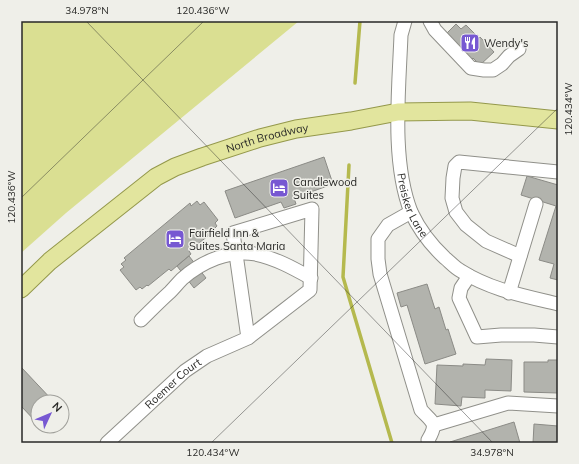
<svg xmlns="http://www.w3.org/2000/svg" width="579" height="464" viewBox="0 0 579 464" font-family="Mulish,sans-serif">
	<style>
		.green { fill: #dadf92 }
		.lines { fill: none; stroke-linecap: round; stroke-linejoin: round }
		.stream { stroke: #b5b94e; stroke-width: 3.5 }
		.building { fill: #b2b3ad; stroke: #8b8b86 }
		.minor-casing { stroke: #90908a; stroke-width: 15 }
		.major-casing { stroke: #94984b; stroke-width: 19 }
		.minor { stroke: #fff; stroke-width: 13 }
		.major { stroke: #e2e59e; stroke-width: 17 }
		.ticks { fill: none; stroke: #292927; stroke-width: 1; stroke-opacity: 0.45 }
		.labels { text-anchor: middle; stroke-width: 3; stroke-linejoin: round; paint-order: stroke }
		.poi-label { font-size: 11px; fill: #292927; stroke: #efefe9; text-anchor: start }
		.street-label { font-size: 11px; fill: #292927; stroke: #efefe9 }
		.neatline { fill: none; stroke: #292927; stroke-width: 1.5 }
		.ticks-label { font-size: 10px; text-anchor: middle; fill: #292927 }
	</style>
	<rect width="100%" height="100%" fill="#efefe9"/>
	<path class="green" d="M21,21H299L66,213L21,253Z"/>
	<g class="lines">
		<path class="stream" d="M355,83L360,21
			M349,165L343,277L392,443"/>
	</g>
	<path class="building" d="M456,24L461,29L466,25L479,38L480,37L494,52L480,65L473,58L471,60L446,34Z
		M324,157L333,184L294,198L296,204L284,208L281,202L235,218L225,191Z
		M527,176L558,185V280L550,278L554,264L539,260L556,206L521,195Z
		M197,201L200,205L204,202L218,220L215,223L217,226L212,231L213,232L189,251L191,254L171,271L169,269L148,286L147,285L142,289L140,287L136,290L120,270L124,267L121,264L126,260L124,258L190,203L191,206Z
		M189,256L206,278L194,288L177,266Z
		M427,284L435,309L439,307L446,330L448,329L456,354L425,364L407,305L401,307L397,293Z
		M486,359L512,360L511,391L485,390V398L462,397L461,406L435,404L437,365L463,366V364L485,365Z
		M548,360H558V393L524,392V362H548Z
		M21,367L54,402H38V424L21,406Z
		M62,411L66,415L62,419Z
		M514,422L520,443H451L450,442Z
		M534,424L558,426V443H533Z
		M40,426H55L47,433Z"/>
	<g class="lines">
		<defs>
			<g id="minor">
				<path id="s1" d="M405,21L401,35C399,89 391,161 411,212C419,229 431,245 445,258C450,262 455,268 461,271C491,290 525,296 558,304"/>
				<path d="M430,21L435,30L471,68L484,70H493L502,64L509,56L519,49"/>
				<path d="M411,212L388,225L378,239V259L380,274L421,410C433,423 438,423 428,440L429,443"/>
				<path d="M520,256L486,241L466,225L456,212L452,198L453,178L455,166L459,162L558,172"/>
				<path d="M469,276L461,288L459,298L477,337L501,335H534L558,337"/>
				<path d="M509,293L536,204"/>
				<path d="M141,320C151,310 160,301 170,292C174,288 178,283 182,279C201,262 230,249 255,254C275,258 293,268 311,278"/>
				<path d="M434,425L508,403L558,406"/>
				<path id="s2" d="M107,443L185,371L207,356L248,338L310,290L312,209L233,233L248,338"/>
			</g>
			<g id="major">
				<path id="s3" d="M21,289L50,261L156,177L175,167L202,157L260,138L296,129L351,121L398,112L470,111L558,120"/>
			</g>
		</defs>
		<use href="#minor" class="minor-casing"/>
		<use href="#major" class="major-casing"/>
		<use href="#minor" class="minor"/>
		<use href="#major" class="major"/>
	</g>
	<path class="ticks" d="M86,21L493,443M21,198L204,21M211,443L558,108"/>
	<defs>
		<symbol id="restaurant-square" viewBox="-11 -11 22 22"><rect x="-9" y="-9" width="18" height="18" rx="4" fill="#7758d2" stroke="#efefe9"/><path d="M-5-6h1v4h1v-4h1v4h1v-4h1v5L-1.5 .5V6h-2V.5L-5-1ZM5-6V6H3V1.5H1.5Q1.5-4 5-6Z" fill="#fff"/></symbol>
		<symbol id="hotel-square" viewBox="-11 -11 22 22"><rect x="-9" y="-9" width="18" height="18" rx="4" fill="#7758d2" stroke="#efefe9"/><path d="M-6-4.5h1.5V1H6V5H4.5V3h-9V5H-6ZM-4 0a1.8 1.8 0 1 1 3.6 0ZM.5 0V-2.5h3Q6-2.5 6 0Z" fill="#fff"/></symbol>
	</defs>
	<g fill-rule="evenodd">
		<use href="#restaurant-square" x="459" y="32" width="22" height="22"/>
		<use href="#hotel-square" x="268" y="177" width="22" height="22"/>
		<use href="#hotel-square" x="164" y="228" width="22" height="22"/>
	</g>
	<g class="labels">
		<g class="poi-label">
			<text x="484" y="47">Wendy's</text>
			<text x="293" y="186">Candlewood<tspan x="293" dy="13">Suites</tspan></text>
			<text x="189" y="237">Fairfield Inn &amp;<tspan x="189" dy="13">Suites Santa Maria</tspan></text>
		</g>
		<g class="street-label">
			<text dy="4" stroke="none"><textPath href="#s3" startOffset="294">North Broadway</textPath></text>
			<text dy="4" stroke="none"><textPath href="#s1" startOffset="187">Preisker Lane</textPath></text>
			<text dy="4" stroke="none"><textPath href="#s2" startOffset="89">Roemer Court</textPath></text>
		</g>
	</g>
	<rect width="579" height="464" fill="none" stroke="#efefe9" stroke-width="44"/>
	<g transform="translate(50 414) rotate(46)"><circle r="19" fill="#efefe9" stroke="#a0a09b"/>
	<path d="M0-3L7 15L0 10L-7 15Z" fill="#7758d2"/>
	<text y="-6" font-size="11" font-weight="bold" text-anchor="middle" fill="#292927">N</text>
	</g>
	<rect x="22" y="22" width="535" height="420" class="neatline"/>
	<g class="ticks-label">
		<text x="87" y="14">34.978°N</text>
		<text x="203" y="14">120.436°W</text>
		<text transform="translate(568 109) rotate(-90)" y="4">120.434°W</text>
		<text transform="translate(11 197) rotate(-90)" y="4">120.436°W</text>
		<text x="213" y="456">120.434°W</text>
		<text x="492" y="456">34.978°N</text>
	</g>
</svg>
